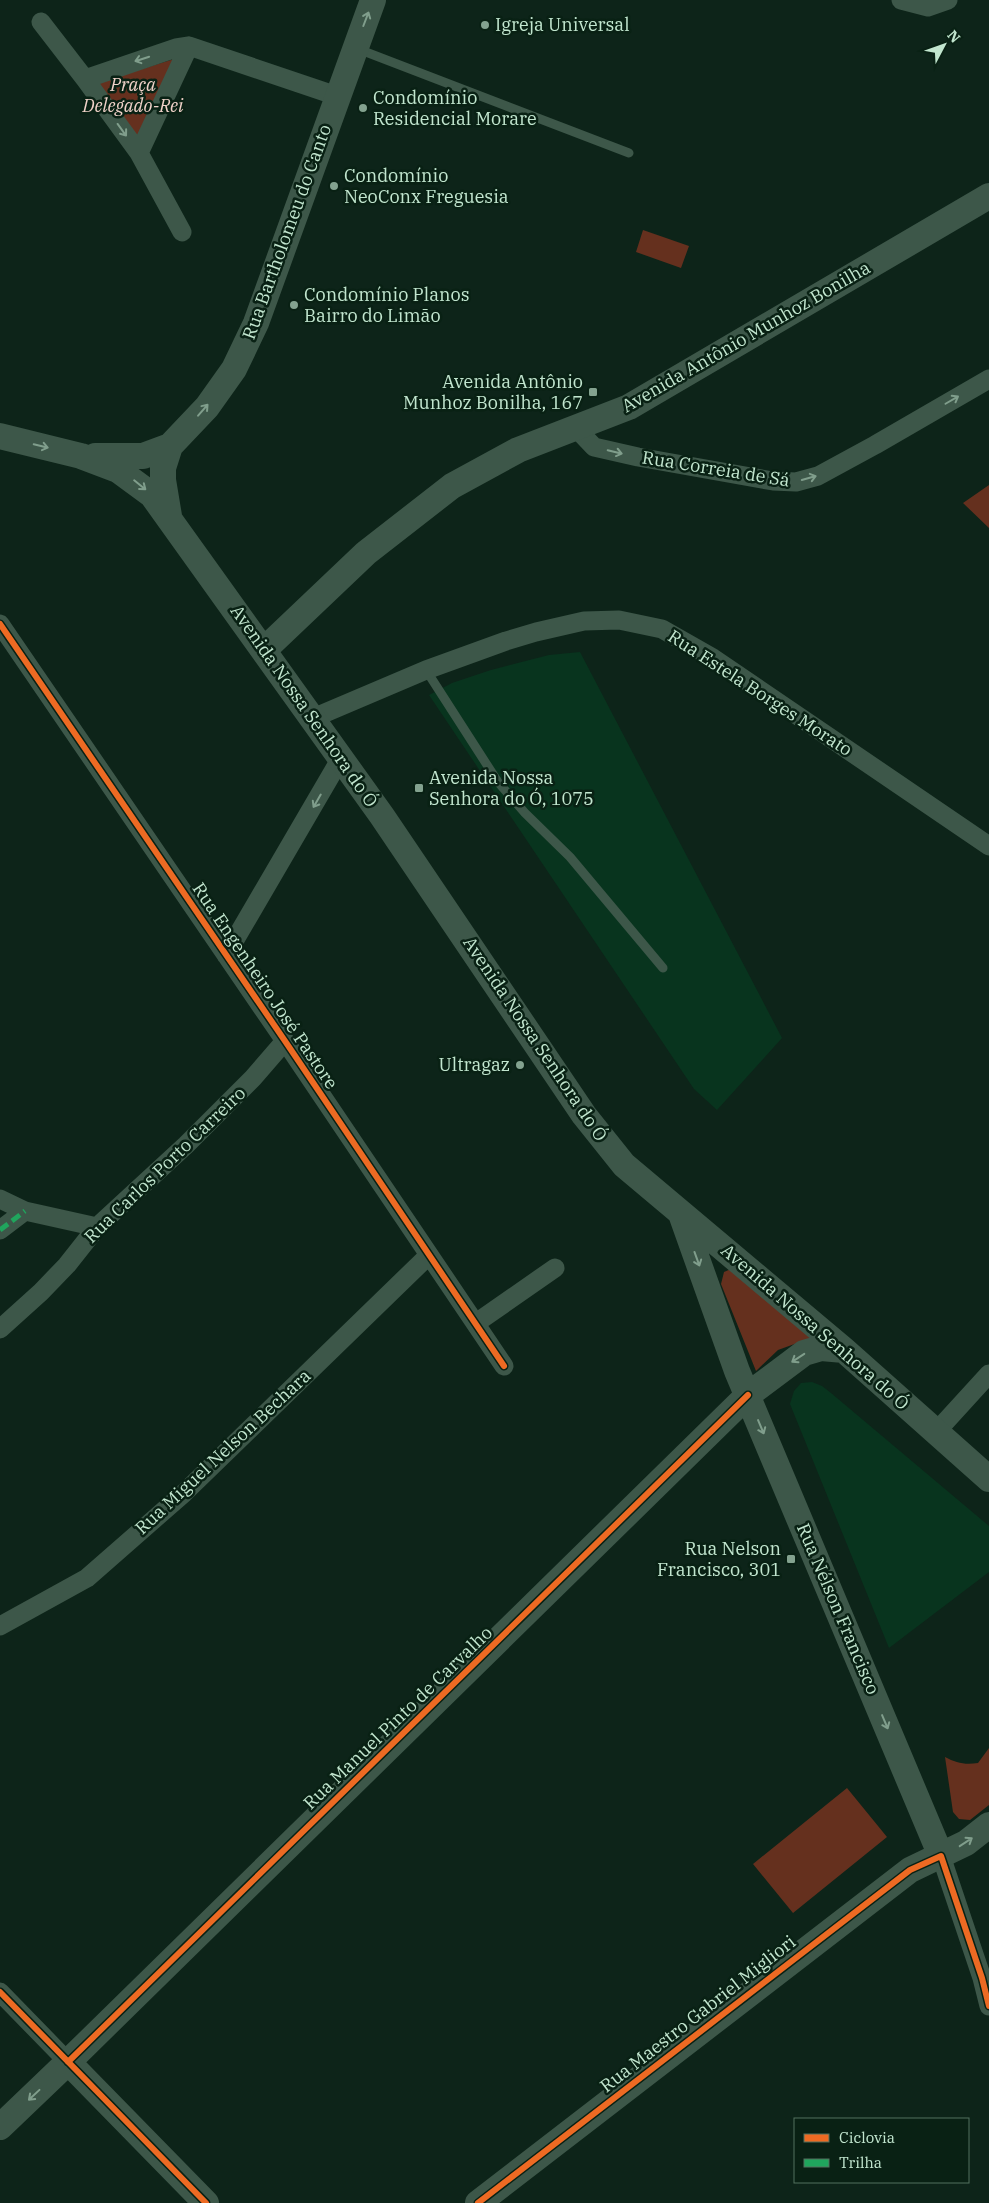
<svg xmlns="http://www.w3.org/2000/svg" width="989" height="2203" viewBox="0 0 989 2203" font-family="'IBM Plex Serif',serif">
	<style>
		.built { fill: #08341e }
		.green { fill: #65301e }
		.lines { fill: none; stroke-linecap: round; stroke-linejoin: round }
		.lane { stroke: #3d5749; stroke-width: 9 }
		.street { stroke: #3d5749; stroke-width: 19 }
		.secondary { stroke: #3d5749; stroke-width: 26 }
		.quiet { stroke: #20a55d; stroke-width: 5; stroke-dasharray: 10 5; stroke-linecap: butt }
		.cycleway-casing { stroke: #092114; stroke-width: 9 }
		.cycleway { stroke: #ed6a23; stroke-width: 6 }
		.oneway { stroke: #809e8c }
		.poi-dot { fill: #83a28f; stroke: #092114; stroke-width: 2 }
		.labels { text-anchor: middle; stroke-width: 5; stroke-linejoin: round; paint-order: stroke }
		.poi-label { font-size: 18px; fill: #c2e6cf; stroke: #092114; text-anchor: start }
		.park-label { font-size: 18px; font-style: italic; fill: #f0d2c9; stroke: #092114 }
		.street-label { font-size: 18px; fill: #c2e6cf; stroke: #092114 }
	</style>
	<rect width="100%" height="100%" fill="#0d2419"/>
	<path class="built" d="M580,652L782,1038L717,1110L694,1089L429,695L452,683L491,670L549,655Z
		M812,1382L822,1386L831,1393L989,1526V1572L889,1648L790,1404L794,1391L801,1383Z"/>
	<path class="green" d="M174,59L137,140L97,83Z
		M643,230L689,246L681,268L636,252Z
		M989,485V528L963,503Z
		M731,1269L811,1338L778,1350L756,1371L721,1284L724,1272Z
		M989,1748V1805L970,1820L959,1819L953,1812L945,1757C956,1763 965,1765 978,1763Z
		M847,1788L887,1837L793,1913L753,1864Z"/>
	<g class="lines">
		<path class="lane" d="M358,49L629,153
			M426,670L498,782L525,813L570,857L663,968"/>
		<path class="street" d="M901,0L928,7L948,0
			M41,22L85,79L139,153L182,232
			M85,79L176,48L189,46L337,96
			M139,153L189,46
			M575,427L594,447L638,457L773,481L796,482L818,476L875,445L989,379
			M0,624L285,1041L504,1366
			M313,718L426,670L506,641L536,632L584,621L619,620L662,629L713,658L989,846
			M226,955L341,758
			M0,1199L25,1211L97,1227
			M0,1230L25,1211
			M476,1323L555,1268
			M0,1329L41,1292L67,1265L97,1227L186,1145L253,1078L285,1041
			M936,1432L989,1374
			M0,1626L87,1578L184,1493L429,1255
			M941,1856L982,1978L989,2006
			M0,1992L68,2062"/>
		<path class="secondary" d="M0,436L81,456L118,470L152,495L382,816L584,1115L624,1165L844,1350L989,1479
			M95,456H143L170,446L207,407L234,369L256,323L373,0
			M169,516L163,480V468L170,446
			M264,650L366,553L452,486L518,450L629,407L989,196
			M681,1214L737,1371L941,1856
			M68,2062L206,2203
			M0,2127L68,2062L748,1395L804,1353L821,1348L844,1350
			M478,2203L910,1870L966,1843L989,1825"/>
		<path class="quiet" d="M0,1230L25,1211"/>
		<defs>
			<path id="cycleway" d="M0,624L285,1041L504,1366
				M0,1992L206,2203
				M68,2062L748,1395
				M478,2203L910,1870L941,1856L982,1978L989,2006"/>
		</defs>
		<use href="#cycleway" class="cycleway-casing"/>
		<use href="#cycleway" class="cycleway"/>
	</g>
	<defs><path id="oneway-shaft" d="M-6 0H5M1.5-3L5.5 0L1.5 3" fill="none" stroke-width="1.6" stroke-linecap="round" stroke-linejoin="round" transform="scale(1.25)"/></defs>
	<g class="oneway">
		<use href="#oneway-shaft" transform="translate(366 19) rotate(-69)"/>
		<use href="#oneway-shaft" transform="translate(142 59) rotate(162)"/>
		<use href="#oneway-shaft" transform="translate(122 130) rotate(54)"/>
		<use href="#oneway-shaft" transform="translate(952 400) rotate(-30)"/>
		<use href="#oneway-shaft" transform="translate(203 410) rotate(-49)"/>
		<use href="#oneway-shaft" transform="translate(41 446) rotate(14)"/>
		<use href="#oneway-shaft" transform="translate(615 452) rotate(13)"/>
		<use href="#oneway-shaft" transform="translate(809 478) rotate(-16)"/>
		<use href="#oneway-shaft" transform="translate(140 485) rotate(39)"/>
		<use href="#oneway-shaft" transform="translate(317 801) rotate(120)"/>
		<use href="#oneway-shaft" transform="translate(697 1259) rotate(70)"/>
		<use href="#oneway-shaft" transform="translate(798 1358) rotate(147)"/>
		<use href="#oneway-shaft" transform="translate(761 1427) rotate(67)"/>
		<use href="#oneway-shaft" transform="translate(885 1722) rotate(67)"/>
		<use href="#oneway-shaft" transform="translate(966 1842) rotate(-33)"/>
		<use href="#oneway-shaft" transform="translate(34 2095) rotate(137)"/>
	</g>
	<g class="poi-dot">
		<circle cx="485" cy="25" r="5"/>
		<circle cx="363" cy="108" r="5"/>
		<circle cx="334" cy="186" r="5"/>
		<circle cx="294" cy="305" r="5"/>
		<rect x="588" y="387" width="10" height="10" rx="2.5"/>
		<rect x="414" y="783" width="10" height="10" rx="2.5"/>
		<circle cx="520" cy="1065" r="5"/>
		<rect x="786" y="1554" width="10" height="10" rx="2.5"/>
	</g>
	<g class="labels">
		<g class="poi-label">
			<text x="495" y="31">Igreja Universal</text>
			<text x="373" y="104">Condomínio<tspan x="373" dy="21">Residencial Morare</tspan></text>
			<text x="344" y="182">Condomínio<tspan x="344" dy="21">NeoConx Freguesia</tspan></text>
			<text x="304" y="301">Condomínio Planos<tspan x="304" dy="21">Bairro do Limão</tspan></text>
			<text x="583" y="388" text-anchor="end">Avenida Antônio<tspan x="583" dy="21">Munhoz Bonilha, 167</tspan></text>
			<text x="429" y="784">Avenida Nossa<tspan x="429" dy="21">Senhora do Ó, 1075</tspan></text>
			<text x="510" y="1071" text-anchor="end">Ultragaz</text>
			<text x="781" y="1555" text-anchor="end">Rua Nelson<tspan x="781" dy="21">Francisco, 301</tspan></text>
		</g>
		<g class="park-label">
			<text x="133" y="91">Praça<tspan x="133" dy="21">Delegado-Rei</tspan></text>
		</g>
		<g class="street-label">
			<text transform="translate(287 232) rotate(-70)" y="6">Rua Bartholomeu do Canto</text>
			<text transform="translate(746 337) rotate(-30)" y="6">Avenida Antônio Munhoz Bonilha</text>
			<text transform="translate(716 469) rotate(9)" y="6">Rua Correia de Sá</text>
			<text transform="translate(760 693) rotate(33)" y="6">Rua Estela Borges Morato</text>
			<text transform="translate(304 706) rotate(55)" y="6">Avenida Nossa Senhora do Ó</text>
			<text transform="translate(265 986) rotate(56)" y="6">Rua Engenheiro José Pastore</text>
			<text transform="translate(535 1039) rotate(56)" y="6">Avenida Nossa Senhora do Ó</text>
			<text transform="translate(165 1165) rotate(-44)" y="6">Rua Carlos Porto Carreiro</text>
			<text transform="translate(815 1327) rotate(41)" y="6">Avenida Nossa Senhora do Ó</text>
			<text transform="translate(223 1452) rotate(-43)" y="6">Rua Miguel Nelson Bechara</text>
			<text transform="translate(838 1609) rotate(67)" y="6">Rua Nélson Francisco</text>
			<text transform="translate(398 1718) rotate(-44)" y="6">Rua Manuel Pinto de Carvalho</text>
			<text transform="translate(698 2014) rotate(-38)" y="6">Rua Maestro Gabriel Migliori</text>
		</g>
	</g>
	<rect x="794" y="2118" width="175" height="65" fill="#092114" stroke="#53705f"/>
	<rect x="804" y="2134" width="25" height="8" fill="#ed6a23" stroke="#53705f"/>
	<text x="839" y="2143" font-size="15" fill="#c2e6cf">Ciclovia</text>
	<rect x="804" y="2159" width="25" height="8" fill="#20a55d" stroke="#53705f"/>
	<text x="839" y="2168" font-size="15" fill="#c2e6cf">Trilha</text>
	<g transform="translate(944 45) rotate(49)" stroke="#092114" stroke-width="4" paint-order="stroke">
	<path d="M0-4L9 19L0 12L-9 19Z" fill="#c2e6cf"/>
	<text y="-8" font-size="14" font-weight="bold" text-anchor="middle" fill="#c2e6cf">N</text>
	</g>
</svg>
